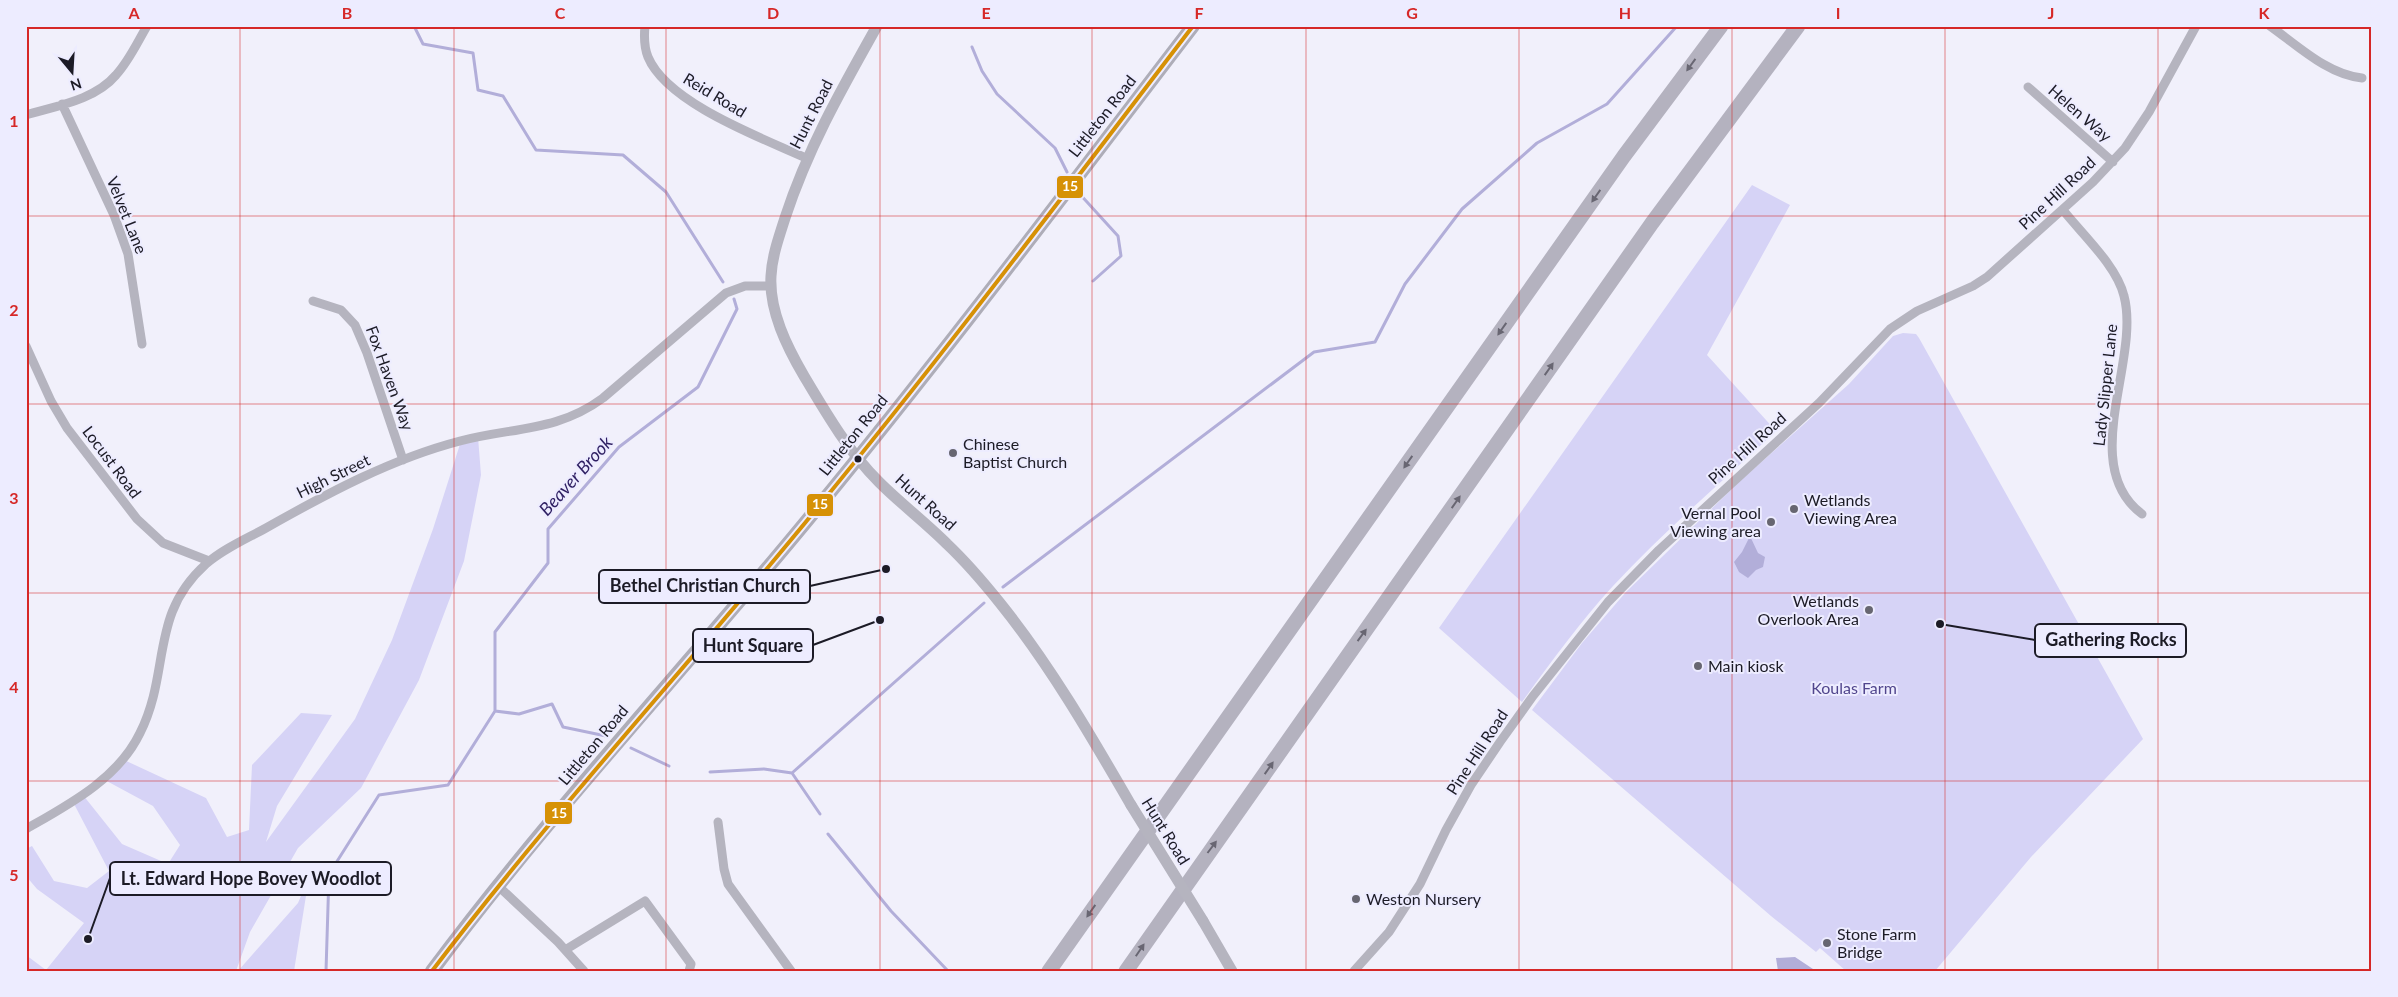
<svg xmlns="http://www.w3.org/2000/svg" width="2398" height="997" viewBox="0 0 2398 997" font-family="Lato,sans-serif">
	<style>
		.green { fill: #d6d3f6 }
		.water { fill: #b2aed9 }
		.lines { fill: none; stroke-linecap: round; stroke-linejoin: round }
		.stream { stroke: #b2aed9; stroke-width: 3 }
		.street { stroke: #b5b4bf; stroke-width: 9 }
		.secondary { stroke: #b5b4bf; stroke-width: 11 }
		.primary { stroke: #aeadb8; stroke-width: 14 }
		.highway { stroke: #b4b2bf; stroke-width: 15 }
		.secondary-bridge { stroke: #b5b4bf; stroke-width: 11 }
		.bus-1-casing { stroke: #edecff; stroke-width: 8 }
		.bus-1 { stroke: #d69106; stroke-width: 4 }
		.oneway { fill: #686672 }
		.grid { fill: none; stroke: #d62828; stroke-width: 1; stroke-opacity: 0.55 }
		.poi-dot { fill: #676671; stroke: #edecff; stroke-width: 2 }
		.bus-dot { fill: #1c1b26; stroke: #edecff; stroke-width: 2 }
		.labels { text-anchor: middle; stroke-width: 4; stroke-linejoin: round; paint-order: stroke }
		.street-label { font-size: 16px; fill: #1c1b26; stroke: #edecff }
		.poi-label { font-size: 16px; fill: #1c1b26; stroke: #edecff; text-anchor: start }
		.park-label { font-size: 16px; fill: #51468d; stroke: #edecff }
		.water-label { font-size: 18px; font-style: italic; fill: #2e1f62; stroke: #edecff }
		.leader { fill: none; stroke: #1c1b26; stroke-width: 2 }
		.callout-dot { fill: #1c1b26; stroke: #edecff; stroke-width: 2 }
		.callout { fill: #edecff; stroke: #1c1b26; stroke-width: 2 }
		.callout-label { font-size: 18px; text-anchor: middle; font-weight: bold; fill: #1c1b26 }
		.line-badge { stroke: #edecff; stroke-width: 2 }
		.badge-label { font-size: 14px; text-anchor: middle; font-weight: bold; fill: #fff }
		.neatline { fill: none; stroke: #d62828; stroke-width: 2 }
		.grid-label { font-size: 16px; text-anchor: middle; font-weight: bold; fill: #d62828 }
	</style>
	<rect width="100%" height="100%" fill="#f1f0fb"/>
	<path class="green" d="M1752,185L1790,205L1707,355L1776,431C1722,482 1664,531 1613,586C1580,622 1551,662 1522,702L1439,628Z
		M1903,333L1916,334L1919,338L2143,739L2031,857L1935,971H1846L1820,948L1816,952L1771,916L1532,710L1582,643L1626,592L1739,482L1849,384L1893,336Z
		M478,437L481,475L464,561L419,680L361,788L298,848L250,932L236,971H26V955L46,970L84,923L37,889L26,876V849L32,846L54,881L87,888L109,871L73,802L83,795L122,844L168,864L180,845L153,806L103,779L122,759L206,798L227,837L249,830L252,765L301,713L332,715L277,806L266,842L355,719L392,640L433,529L461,441Z
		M309,877L294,971H238L298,903Z"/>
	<path class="water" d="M1750,536L1758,553L1765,557L1763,567L1756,570L1748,578L1739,572L1734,562L1742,552Z
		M1795,957L1816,971H1778L1776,958Z"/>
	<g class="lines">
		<path class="stream" d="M414,26L423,44L473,53L478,90L503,96L536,150L623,155L666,192L723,282
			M972,47L982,71L997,94L1055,148L1067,172
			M1077,191L1118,236L1121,256L1093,281
			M1003,587L1314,352L1375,342L1405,284L1462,209L1537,143L1607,104L1677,26
			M495,711L519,714L552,704L563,727L606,736
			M631,748L669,766
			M710,772L764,769L792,773L820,814
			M792,773L984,603
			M828,834L891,911L948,971
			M326,971L329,874L379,795L448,785L495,711V632L548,563V529L619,447L698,387L737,309L734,299"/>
		<path class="street" d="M645,26C644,36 644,47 648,57C667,103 762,138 806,158
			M2270,26C2297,45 2328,75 2362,78
			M2028,87L2113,162
			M62,104L114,215L128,254L142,344
			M26,115C56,106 95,100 116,75C129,61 137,43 147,26
			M2063,210C2082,234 2117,266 2124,296C2141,360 2077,465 2142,514
			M313,301L341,310L355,325L367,353L403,460
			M26,346L51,401L67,428L137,519L163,543L209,561
			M718,822L724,869L728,884L791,971
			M26,829C68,805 118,779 140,733C171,671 149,615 206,564C223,549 246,539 266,528C328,493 391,459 460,441C513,427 557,432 603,398L726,293L745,286H771
			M497,885L558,942L584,971
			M565,950L645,901L691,964L689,971
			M1354,971L1389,932L1420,884L1446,830L1471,785L1500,742L1533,696L1608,602L1659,550L1819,403L1890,329L1917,311L1973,286L1987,277L2093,182L2125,148L2149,112L2196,26"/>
		<path class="secondary" d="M877,26C841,90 808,148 785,218C779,237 772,256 771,276C769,311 787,347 804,376C826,413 848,451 879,482C901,504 925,522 947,544C966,562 984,583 1000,603C1050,665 1091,736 1131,805
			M1203,921L1232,971"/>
		<path class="primary" d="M432,971C551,811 688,666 814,512C945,353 1068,189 1193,26"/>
		<path class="highway" d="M1049,971L1624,156L1721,26
			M1126,971L1652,223L1798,26"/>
		<path class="secondary-bridge" d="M1131,805L1203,921"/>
		<defs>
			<path id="bus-1" d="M432,971C553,812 688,666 814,512C945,353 1068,189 1193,26"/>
		</defs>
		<use href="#bus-1" class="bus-1-casing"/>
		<use href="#bus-1" class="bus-1"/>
	</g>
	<defs><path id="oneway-solid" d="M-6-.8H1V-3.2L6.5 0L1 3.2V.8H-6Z" transform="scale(1.25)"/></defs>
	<g class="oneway">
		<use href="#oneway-solid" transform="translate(1691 65) rotate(126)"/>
		<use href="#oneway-solid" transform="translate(1596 196) rotate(125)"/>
		<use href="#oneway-solid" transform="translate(1502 329) rotate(125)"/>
		<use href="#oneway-solid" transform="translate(1549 369) rotate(-55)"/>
		<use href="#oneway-solid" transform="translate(1408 462) rotate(125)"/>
		<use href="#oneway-solid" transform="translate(1456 502) rotate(-55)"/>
		<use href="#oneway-solid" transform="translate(1362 635) rotate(-54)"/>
		<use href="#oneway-solid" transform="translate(1269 768) rotate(-55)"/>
		<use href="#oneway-solid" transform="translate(1212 847) rotate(-53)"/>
		<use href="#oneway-solid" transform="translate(1091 911) rotate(125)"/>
		<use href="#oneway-solid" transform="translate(1140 950) rotate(-56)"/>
	</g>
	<path class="grid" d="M240,26V971M454,26V971M666,26V971M880,26V971M1092,26V971M1306,26V971M1519,26V971M1732,26V971M1945,26V971M2158,26V971M26,216H2372M26,404H2372M26,593H2372M26,781H2372"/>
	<g class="poi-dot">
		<circle cx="953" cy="453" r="5"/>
		<circle cx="1794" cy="509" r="5"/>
		<circle cx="1771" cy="522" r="5"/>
		<circle cx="1869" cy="610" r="5"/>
		<circle cx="1698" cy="666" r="5"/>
		<circle cx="1356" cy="899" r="5"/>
		<circle cx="1827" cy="943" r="5"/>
	</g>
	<circle class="bus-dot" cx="858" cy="459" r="4.5"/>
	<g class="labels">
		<g class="street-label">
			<text transform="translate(715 95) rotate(31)" y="6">Reid Road</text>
			<text transform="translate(2080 113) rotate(41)" y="6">Helen Way</text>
			<text transform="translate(811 114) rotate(-63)" y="6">Hunt Road</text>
			<text transform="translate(1102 116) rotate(-52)" y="6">Littleton Road</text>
			<text transform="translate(2057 193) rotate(-43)" y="6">Pine Hill Road</text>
			<text transform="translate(127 215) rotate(68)" y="6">Velvet Lane</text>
			<text transform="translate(390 378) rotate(70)" y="6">Fox Haven Way</text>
			<text transform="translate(2105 385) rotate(-84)" y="6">Lady Slipper Lane</text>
			<text transform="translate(853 435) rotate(-51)" y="6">Littleton Road</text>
			<text transform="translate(1747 448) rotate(-42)" y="6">Pine Hill Road</text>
			<text transform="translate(112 462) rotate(53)" y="6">Locust Road</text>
			<text transform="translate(333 476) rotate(-26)" y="6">High Street</text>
			<text transform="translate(926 502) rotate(42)" y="6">Hunt Road</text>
			<text transform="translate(593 745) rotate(-50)" y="6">Littleton Road</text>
			<text transform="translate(1477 752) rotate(-57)" y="6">Pine Hill Road</text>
			<text transform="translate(1166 831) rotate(58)" y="6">Hunt Road</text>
		</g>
		<g class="poi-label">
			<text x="963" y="450">Chinese<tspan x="963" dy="18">Baptist Church</tspan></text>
			<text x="1804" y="506">Wetlands<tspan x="1804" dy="18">Viewing Area</tspan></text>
			<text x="1761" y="519" text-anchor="end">Vernal Pool<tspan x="1761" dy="18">Viewing area</tspan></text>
			<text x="1859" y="607" text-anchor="end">Wetlands<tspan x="1859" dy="18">Overlook Area</tspan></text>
			<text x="1708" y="672">Main kiosk</text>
			<text x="1366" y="905">Weston Nursery</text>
			<text x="1837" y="940">Stone Farm<tspan x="1837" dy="18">Bridge</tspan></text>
		</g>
		<g class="park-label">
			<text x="1854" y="694">Koulas Farm</text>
		</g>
		<g class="water-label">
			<text transform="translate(576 476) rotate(-48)" y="6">Beaver Brook</text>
		</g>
	</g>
	<path class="leader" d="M886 569L810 586M1940 624L2035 640M880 620L813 645M88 939L110 878"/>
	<g class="callout-dot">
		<circle cx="886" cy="569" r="5"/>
		<circle cx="1940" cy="624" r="5"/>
		<circle cx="880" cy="620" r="5"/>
		<circle cx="88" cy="939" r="5"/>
	</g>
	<g class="callout">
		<rect x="599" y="570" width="211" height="33" rx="5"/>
		<rect x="2035" y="624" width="151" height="33" rx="5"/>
		<rect x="693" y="629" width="120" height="33" rx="5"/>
		<rect x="110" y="862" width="281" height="33" rx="5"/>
	</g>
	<g class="callout-label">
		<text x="705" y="592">Bethel Christian Church</text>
		<text x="2111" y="646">Gathering Rocks</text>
		<text x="753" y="652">Hunt Square</text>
		<text x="251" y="885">Lt. Edward Hope Bovey Woodlot</text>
	</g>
	<g class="line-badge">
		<rect x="1056" y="175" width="28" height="24" rx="5" fill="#d69106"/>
		<rect x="806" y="493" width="28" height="24" rx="5" fill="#d69106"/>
		<rect x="544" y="801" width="29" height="24" rx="5" fill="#d69106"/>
	</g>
	<g class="badge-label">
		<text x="1070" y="191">15</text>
		<text x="820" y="509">15</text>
		<text x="559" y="818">15</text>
	</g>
	<rect width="2398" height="997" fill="none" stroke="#edecff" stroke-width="55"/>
	<g transform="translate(72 72) rotate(162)" stroke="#edecff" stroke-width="4" paint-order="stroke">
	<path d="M0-4L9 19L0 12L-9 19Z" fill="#1c1b26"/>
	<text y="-8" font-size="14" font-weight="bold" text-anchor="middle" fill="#1c1b26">N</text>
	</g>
	<rect x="28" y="28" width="2342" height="942" class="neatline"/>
	<g class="grid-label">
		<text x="134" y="19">A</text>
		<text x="347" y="19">B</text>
		<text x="560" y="19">C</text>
		<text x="773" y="19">D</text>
		<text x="986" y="19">E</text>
		<text x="1199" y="19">F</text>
		<text x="1412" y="19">G</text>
		<text x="1625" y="19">H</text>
		<text x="1838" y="19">I</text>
		<text x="2051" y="19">J</text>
		<text x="2264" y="19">K</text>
		<text x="14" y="127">1</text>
		<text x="14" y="316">2</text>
		<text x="14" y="504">3</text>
		<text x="14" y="693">4</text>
		<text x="14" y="881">5</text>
	</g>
</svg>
